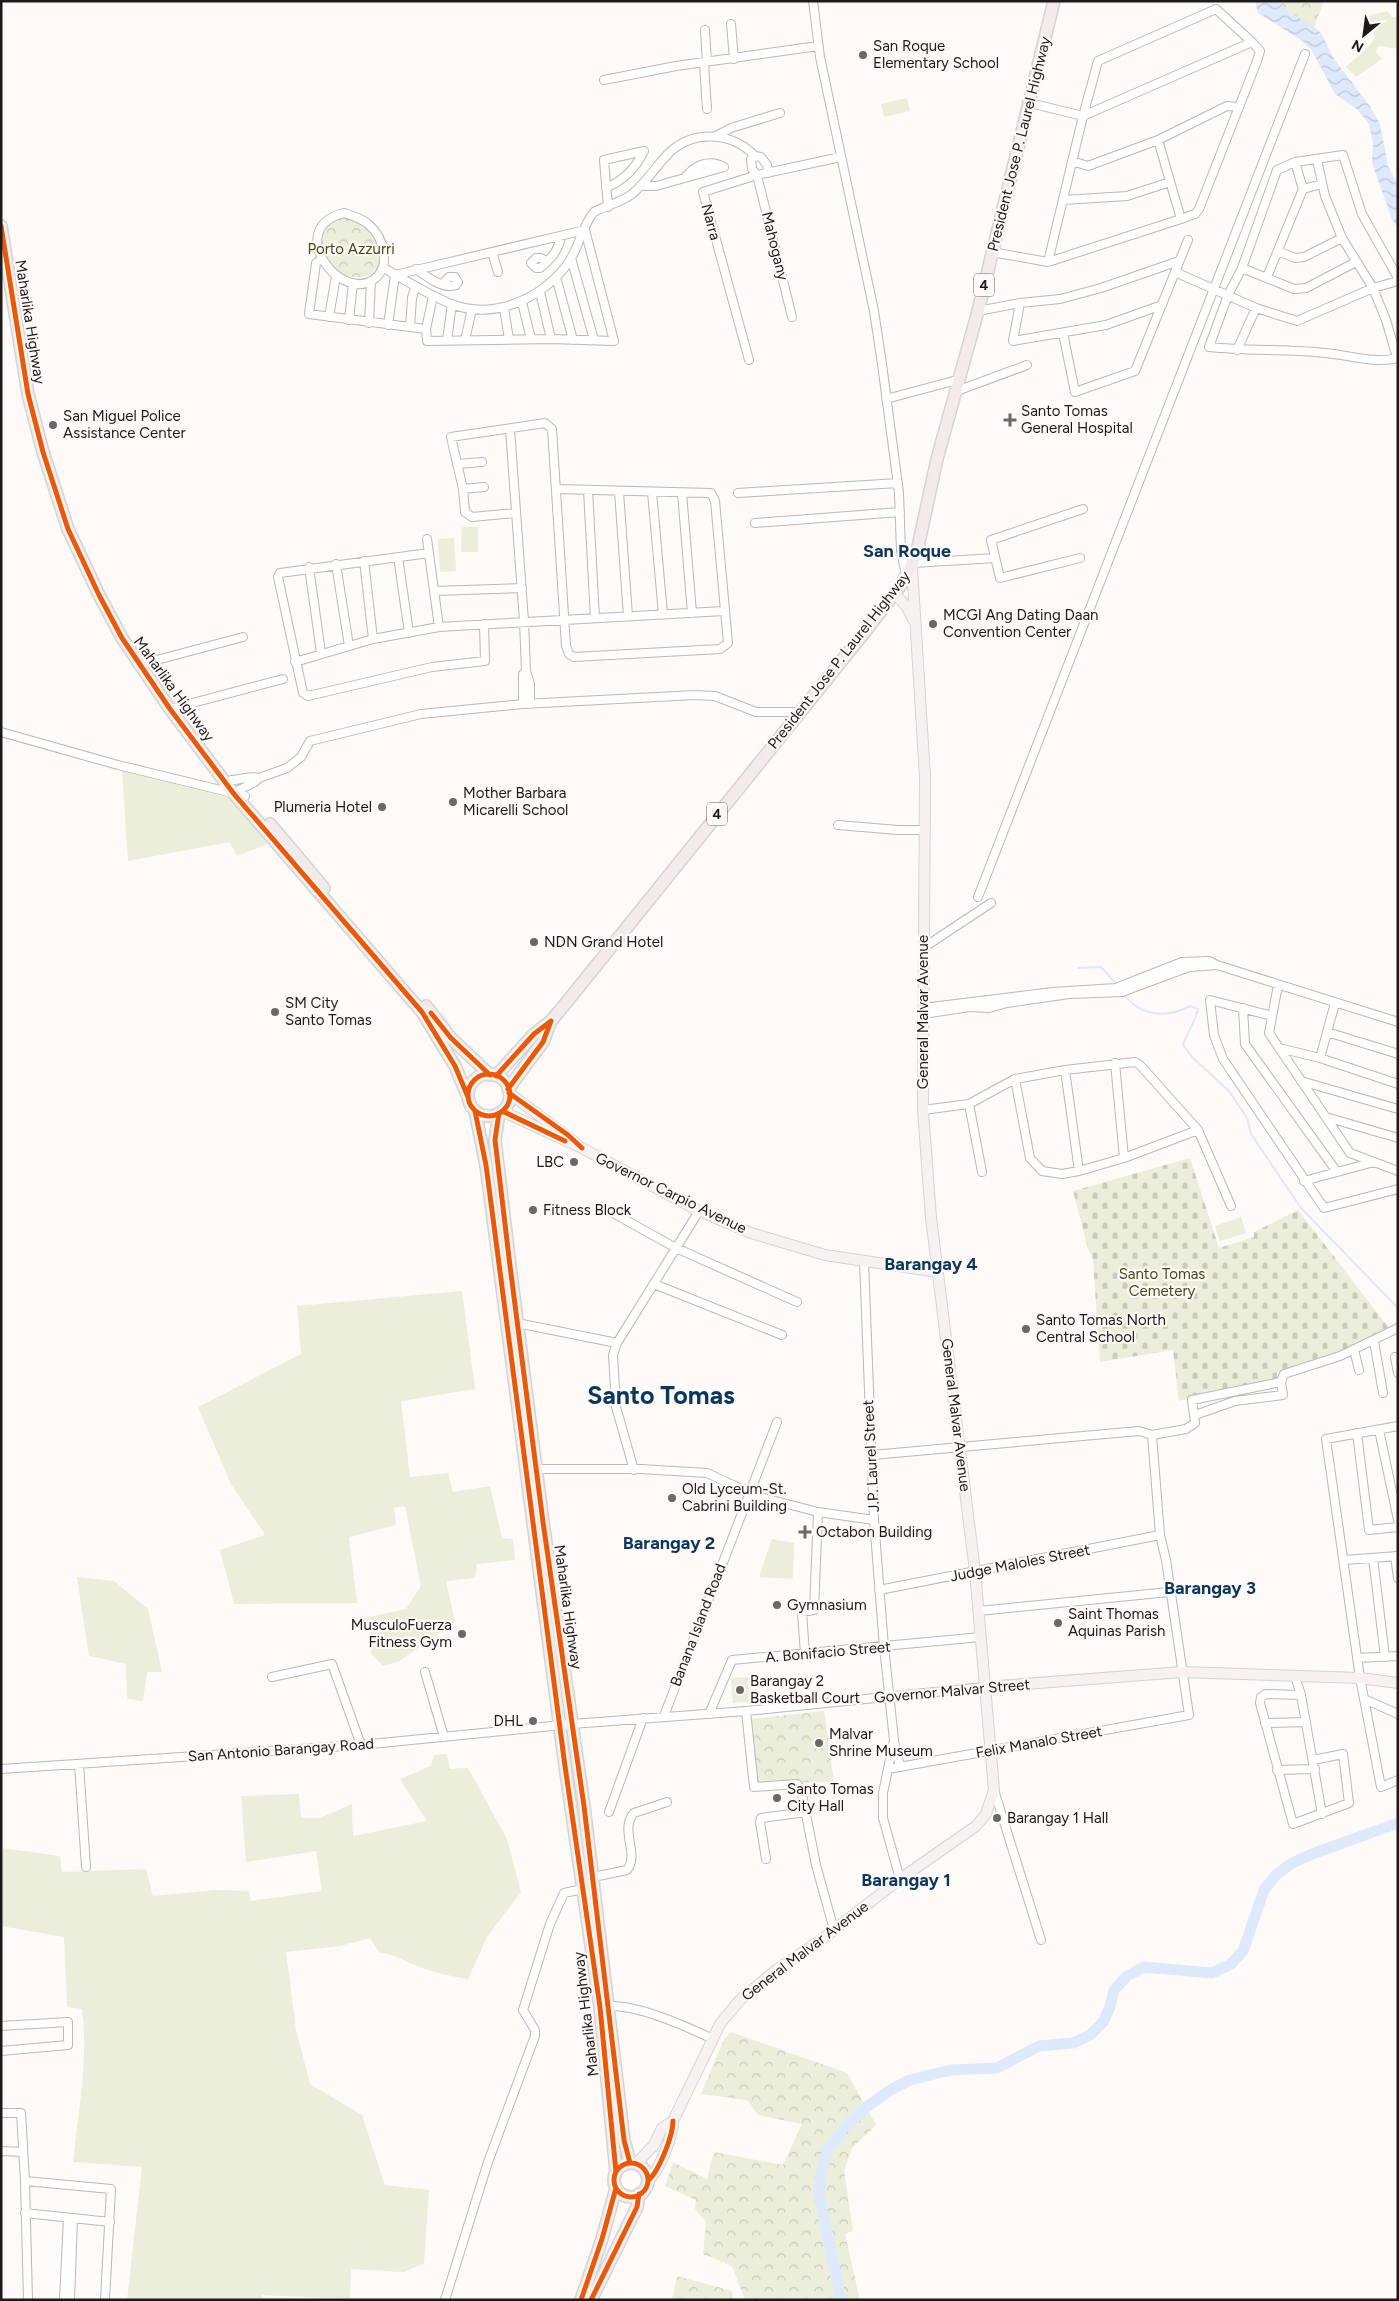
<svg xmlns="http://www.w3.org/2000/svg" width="1399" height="2301" viewBox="0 0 1399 2301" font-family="Figtree,sans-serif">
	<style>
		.grass { fill: #ebeeda }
		.forest { fill: url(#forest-crowns) }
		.cemetery { fill: url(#cemetery-stones) }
		.water { fill: url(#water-waves) }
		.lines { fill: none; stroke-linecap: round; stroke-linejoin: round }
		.stream { stroke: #dee9fb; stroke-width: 2 }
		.river { stroke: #dee9fb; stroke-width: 11 }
		.minor-casing { stroke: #bab9b8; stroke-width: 10 }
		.major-casing { stroke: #d5d4d3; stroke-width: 12 }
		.highway-casing { stroke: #d5d4d3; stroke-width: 14 }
		.minor { stroke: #fffefe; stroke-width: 8 }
		.major { stroke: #f7f2f1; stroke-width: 10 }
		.highway { stroke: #f2ebea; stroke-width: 11 }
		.cycleway-casing { stroke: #fef9f7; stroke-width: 8 }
		.cycleway { stroke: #e8590c; stroke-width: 5 }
		.poi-dot { fill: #6b6868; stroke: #fef9f7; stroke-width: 2 }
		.labels { text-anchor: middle; stroke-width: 4.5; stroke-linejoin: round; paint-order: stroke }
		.shield { fill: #fef9f7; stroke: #605d5c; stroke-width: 1 }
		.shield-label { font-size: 14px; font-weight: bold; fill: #1c1a1a }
		.poi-label { font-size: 15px; fill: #1c1a1a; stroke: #fef9f7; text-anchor: start }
		.street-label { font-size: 15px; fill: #1c1a1a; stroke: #fef9f7 }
		.park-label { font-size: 15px; fill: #444b14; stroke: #fef9f7 }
		.quarter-label { font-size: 18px; font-weight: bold; fill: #0b375c; stroke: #fef9f7 }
		.town-label { font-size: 25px; font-weight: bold; fill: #0b375c; stroke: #fef9f7 }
	</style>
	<defs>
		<pattern id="forest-crowns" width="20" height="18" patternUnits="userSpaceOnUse" patternTransform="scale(1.25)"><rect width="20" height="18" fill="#ebeeda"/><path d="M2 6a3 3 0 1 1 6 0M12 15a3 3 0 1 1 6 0" fill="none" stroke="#c9ccba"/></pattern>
		<pattern id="cemetery-stones" width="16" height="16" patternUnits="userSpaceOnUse" patternTransform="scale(1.25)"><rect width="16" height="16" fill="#ebeeda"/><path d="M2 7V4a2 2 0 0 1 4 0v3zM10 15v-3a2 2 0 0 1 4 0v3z" fill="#c9ccba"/></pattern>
		<pattern id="water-waves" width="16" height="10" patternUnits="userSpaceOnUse" patternTransform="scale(1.25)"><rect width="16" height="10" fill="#dee9fb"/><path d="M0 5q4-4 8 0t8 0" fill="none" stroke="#bec7d7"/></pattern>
	</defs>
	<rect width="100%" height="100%" fill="#fdfaf8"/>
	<path class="grass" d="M1387,11L1392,17H1398V49L1378,46L1376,52L1382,59L1356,77L1346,67C1354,59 1372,46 1375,36L1372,31L1364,30L1360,25L1371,15Z
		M907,98L910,111L884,117L881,104Z
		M462,527H478V552H461Z
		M454,538L456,571L440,572L438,539Z
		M122,771L230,798L267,844L237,856L230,842L128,861Z
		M1241,1217L1246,1233L1220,1241L1215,1226Z
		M462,1291L475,1389L401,1401L410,1477L448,1473L453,1492L490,1486L502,1538L513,1539L515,1560L477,1564L475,1578L446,1581L455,1622L398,1662L383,1666L370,1652L380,1640L369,1631L364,1618L406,1609L421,1586L405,1506L394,1508L396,1525L349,1537L357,1603L234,1604L220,1550L265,1535L231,1484L198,1407L301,1354L297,1306Z
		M772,1539L794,1543L793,1579L759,1577Z
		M77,1577L114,1581L148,1609L162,1672H147L143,1701L127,1699L126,1664L89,1656Z
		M748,1677L749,1702L733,1703L731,1678Z
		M447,1754L450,1769L468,1768L507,1839L521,1892L487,1937L468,1979C448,1976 428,1971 410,1963C396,1957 397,1955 380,1953L370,1938L340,1946L286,1952L296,2030L310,2084L362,2115L385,2185L429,2190L424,2263L404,2272L351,2269L350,2299L262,2295L261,2300H127L142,2167L73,2162C78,2112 89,2059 82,2009L67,2007L64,1937L1,1926V1848L60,1856L62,1872L146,1869L153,1896L215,1890L249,1891L251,1901L322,1891L316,1851L246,1862L241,1796L299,1794L301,1818H320L352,1804L353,1836L427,1821L400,1779L431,1766L434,1755Z"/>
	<path class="forest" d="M1278,1H1324L1312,33L1309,23L1290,13Z
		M343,217C356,219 368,226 374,238C397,282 341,292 325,254C322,248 319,242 320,235C322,231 326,226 328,222Z
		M824,1711L834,1782L756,1783L750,1719Z
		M731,2032L847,2073L876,2125L853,2147L844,2170L853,2231L845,2234L860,2300H745L732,2266L703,2254L706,2222L695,2209L696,2200L665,2186L673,2162L707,2179L714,2152L783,2165L802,2124L758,2115L747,2100L701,2094L724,2039Z
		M677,2276L732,2291L733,2300H672Z"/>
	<path class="cemetery" d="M1190,1158L1219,1248L1254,1237V1232L1298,1210L1392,1332L1354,1350L1277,1373L1278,1385L1237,1388L1179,1401L1173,1350L1100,1362L1093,1259L1088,1249L1073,1191Z"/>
	<path class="water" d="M1255,1H1278L1291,14L1308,22L1321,33L1334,59L1369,105L1380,124L1388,166L1398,186V229L1392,219L1372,163L1373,144L1369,124L1358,110L1335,94L1311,49L1301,40L1258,13Z"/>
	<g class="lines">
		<path class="stream" d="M1078,968L1101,967L1117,985
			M1123,993C1139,1016 1166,1019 1190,1006L1198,1009C1195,1023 1187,1032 1183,1045L1192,1057L1229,1091L1247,1118L1251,1134L1301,1208L1398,1308"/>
		<path class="river" d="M841,2300L819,2194L821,2174L827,2152L843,2129L864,2109L892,2089L910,2080L951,2070L997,2068L1039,2046L1073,2043L1090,2035L1103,2022L1110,2007L1114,1990L1127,1976L1144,1967L1212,1973L1231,1964L1243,1951L1264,1890L1276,1875L1292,1863L1312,1854L1398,1823"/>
		<defs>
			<path id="minor" d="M813,1L820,57L874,311L882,364L899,493L901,551L906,575
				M731,24L734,59
				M705,30L707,62
				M704,63L707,109
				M604,80L676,66L818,46
				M1030,103L1083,116L1252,42L1216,9L1098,61L1083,116L1048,262
				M716,136L731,128L780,113
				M1317,160L1325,196L1342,238L1373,288L1386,320L1397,358
				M1072,161L1088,166L1158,140L1227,106L1238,107
				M768,173L767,165L761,157L755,156L751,159L752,169L757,175L792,317
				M685,178C694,165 709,159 724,167
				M640,186H656L724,167
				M606,188C624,180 635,169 644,151
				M1303,189L1322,184
				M1063,200L1127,196L1170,182
				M608,207L604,160L644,151
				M344,213C353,216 361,218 368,224C384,237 392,267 373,280C339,302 284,228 344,213Z
				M1181,219L1195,214L1199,209L1257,61L1260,51L1252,42
				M1278,251L1295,258L1304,257L1342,238
				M492,252L498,272
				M992,252L1048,262L1181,219L1158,140
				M322,258L316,263L309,314L426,329
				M571,258L594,340
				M547,262L541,258H536L531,263L536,268H540C551,259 559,250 561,236
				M384,268C406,281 427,294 451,304C493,320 539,300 566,266C579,250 581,227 594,212C607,205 620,203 632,194C647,182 657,164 671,151C696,129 733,133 755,156
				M1242,268L1294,289L1306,288L1356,262
				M416,269C426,276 443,290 456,285L458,282L455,277H449L442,284
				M1175,272L1256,308L1297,321L1373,288L1398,281
				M556,277L573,340
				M1267,277L1303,189L1295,162
				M1398,278L1362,214L1343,155L1295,162L1277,170L1242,268L1228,295L1209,347C1248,351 1287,349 1325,353C1350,355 1373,364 1398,358
				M540,292L551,339
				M522,302L531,339
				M1020,303L1013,341L1106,325L1162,305
				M504,308L509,339
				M978,311L1020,303L1060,299L1101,288L1179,261
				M329,317L336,276
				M349,320L353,283
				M369,323L371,281
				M388,325L395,275L585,230L614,341L551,339L427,341L426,329L433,296
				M410,327L412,298L415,288
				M1063,333L1075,392L1135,371L1188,240
				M447,340L452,304
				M465,340L472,309
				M1237,350L1256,308
				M749,360L703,192L757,175L841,157
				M954,392L1027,365
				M886,399L957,380
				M510,429L524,621L526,671L523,674V704
				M457,464L482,462
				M463,489L484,487
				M588,490L595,618
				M619,492L628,616
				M652,492L663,614
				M682,493L692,613
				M738,493L898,483
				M516,513L472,517L465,512L463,489L451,437L545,423L552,429L566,646L569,654L574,657L720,649L728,643L715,501L711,493L556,489
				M755,523L900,512
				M427,539L439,627
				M429,553L280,573L278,577L303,693L308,696L432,667L485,661L484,624
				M398,557L409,633
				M1080,558L1000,578L991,540L1083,509
				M364,561L373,639
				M914,563L995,558
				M336,564L349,646
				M309,567L321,653
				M434,591L522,588
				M295,662L373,639L439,627L724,611
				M138,665L243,637
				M526,671L530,684V704
				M170,709L283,679
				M1,732L118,765L245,796
				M232,780C241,780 251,775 259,778
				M239,790L255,782L259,778L287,768L301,757L310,741L421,714L523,704L695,695L715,696L756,712H799
				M838,825L898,830H925
				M978,897L1305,54
				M923,948L991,903
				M1217,965L1398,1022
				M1278,985L1269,1033L1350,1153L1398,1171
				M1335,1003L1320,1058L1398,1084
				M923,1008L1053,992L1116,988L1182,962L1209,961L1217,965L1189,967L1122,992L1069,994L1007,1003L989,1008L970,1007L923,1014
				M1243,1008L1245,1044L1337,1172
				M1272,1016L1210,1000L1214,1035L1223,1059L1324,1208L1398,1189
				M1327,1032L1398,1054
				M1279,1048L1320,1058
				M1115,1063L1124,1158
				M1065,1070L1079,1171
				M1015,1079L1030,1158L1042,1171L1062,1174L1079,1171L1124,1158L1198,1130
				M1301,1081L1398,1109
				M969,1104L982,1172
				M923,1110L969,1104L1015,1079L1065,1070L1135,1062L1140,1065L1198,1130L1231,1206
				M1326,1117L1398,1138
				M1304,1181L1374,1162
				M602,1207L676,1248L797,1302
				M864,1261L874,1520L884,1647L894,1740L883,1793V1818L900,1879
				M654,1284L782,1335
				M517,1323L617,1343L699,1211
				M1374,1341L1383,1393
				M617,1343L613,1355L616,1407L634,1470
				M1354,1350L1359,1370
				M1395,1357L1398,1373
				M1195,1415L1235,1401L1283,1395L1281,1382
				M1398,1426L1326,1439L1360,1678L1381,1787L1398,1780
				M1379,1430L1398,1520
				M1357,1433L1369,1530L1398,1527
				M1152,1435L1186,1429L1195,1423L1192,1400L1281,1382L1284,1374L1340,1356L1398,1328
				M872,1455L1139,1431L1152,1435L1160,1535L1166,1560L1189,1715L888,1769
				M532,1469H641L707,1473L750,1493L764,1498L818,1512L874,1520
				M1395,1556L1398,1578
				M1373,1558L1385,1657
				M1344,1560L1398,1556
				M879,1590L1160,1535
				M979,1611L1169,1592
				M805,1654L802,1612L814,1610L818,1512
				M1357,1658L1398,1656
				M425,1672L444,1737
				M1295,1676L1301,1695L1322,1814
				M272,1677L332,1664L361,1745
				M1301,1695L1266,1694L1261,1697L1260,1703L1293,1824L1349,1803L1343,1754L1313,1760
				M1364,1699L1398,1714
				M746,1711L754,1787L797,1784L801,1789L816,1865L834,1930
				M709,1714L732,1660L981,1637
				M664,1716L777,1422
				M1265,1723L1306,1722
				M895,1745L900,1767
				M79,1764L86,1867
				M1,1769L361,1745L572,1724L746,1711L985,1687
				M1277,1770L1315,1769
				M994,1790L1041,1940
				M609,1812L643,1718
				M766,1859L760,1822L761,1818L806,1812
				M593,1877L627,1870C640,1855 619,1829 634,1813L667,1802
				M604,2006C637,2004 683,2025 713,2039
				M1,2026L68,2022V2045L1,2051
				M1,2113H21L25,2181L28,2300
				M1,2151L23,2152
				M25,2181L111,2189L105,2300
				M25,2213L110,2222
				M64,2300L68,2218
				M70,2300L73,2219
				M445,2300L488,2162L535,2036V2030L523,2010L550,1924L564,1893L583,1889"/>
			<path id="major" d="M895,594L907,607L913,619
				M509,1093L575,1142
				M502,1111L582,1148L699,1211L751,1233L825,1255L938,1272
				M985,1687L1182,1672L1360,1678L1398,1683
				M636,2164L654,2145L662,2128L673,2121
				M648,2181C659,2171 673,2136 673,2121L720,2024L739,2001L776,1970L821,1940L900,1879L976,1826L986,1814L994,1790L975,1571L931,1218L923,1110L925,777L912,567"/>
			<path id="highway" d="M1,226L28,394L43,452L68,529L99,595L122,638L170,709L234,794L422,1012L455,1066L468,1097
				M270,824L324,888
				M426,1006L451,1038L490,1075
				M468 1095a21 21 0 1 1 42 0a21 21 0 1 1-42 0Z
				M496,1076L534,1034L551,1021L566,1003L868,628L901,585L916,556L937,459L978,311L1054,1
				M508,1089L543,1042L551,1021
				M475,1111L486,1165L565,1766L600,2007L616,2172
				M499,1113L495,1140L510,1266L543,1522L584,1806L624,2140L630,2163
				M614 2180a17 17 0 1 1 34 0a17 17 0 1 1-34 0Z
				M581,2300L602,2239L616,2188
				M591,2300L637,2207L639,2194"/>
		</defs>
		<use href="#minor" class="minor-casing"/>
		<use href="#major" class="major-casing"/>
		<use href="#highway" class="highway-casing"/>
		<use href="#minor" class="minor"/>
		<use href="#major" class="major"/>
		<use href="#highway" class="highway"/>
		<defs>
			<path id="cycleway" d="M1,226L28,394L43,452L68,529L99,595L122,638L170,709L234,794L422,1012L455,1066L468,1097
				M431,1013L451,1038L490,1075
				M468 1095a21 21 0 1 1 42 0a21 21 0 1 1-42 0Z
				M496,1076L534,1034L551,1021
				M508,1089L543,1042L551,1021
				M509,1093L568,1135L582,1148
				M475,1111L486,1165L565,1766L600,2007L616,2172
				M502,1111L565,1141
				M499,1113L495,1140L510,1266L543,1522L584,1806L624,2140L630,2163
				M614 2180a17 17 0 1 1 34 0a17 17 0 1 1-34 0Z
				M648,2181C659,2171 673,2136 673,2121
				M581,2300L602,2239L616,2188
				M591,2300L637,2207L639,2194"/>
		</defs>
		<use href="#cycleway" class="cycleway-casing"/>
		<use href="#cycleway" class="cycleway"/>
	</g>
	<g class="poi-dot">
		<circle cx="863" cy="55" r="5"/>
		<path d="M1007.5 412.5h5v5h5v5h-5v5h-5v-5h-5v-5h5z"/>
		<circle cx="53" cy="425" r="5"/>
		<circle cx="933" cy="624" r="5"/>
		<circle cx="453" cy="802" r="5"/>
		<circle cx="382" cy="807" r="5"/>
		<circle cx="534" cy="942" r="5"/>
		<circle cx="275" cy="1012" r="5"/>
		<circle cx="574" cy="1162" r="5"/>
		<circle cx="533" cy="1210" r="5"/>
		<circle cx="1026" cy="1329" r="5"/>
		<circle cx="672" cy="1498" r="5"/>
		<path d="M802.5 1524.5h5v5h5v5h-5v5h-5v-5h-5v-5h5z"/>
		<circle cx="777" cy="1605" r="5"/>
		<circle cx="1058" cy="1623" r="5"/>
		<circle cx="462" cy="1634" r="5"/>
		<circle cx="740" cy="1690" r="5"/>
		<circle cx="533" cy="1721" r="5"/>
		<circle cx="819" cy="1743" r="5"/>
		<circle cx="777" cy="1798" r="5"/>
		<circle cx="997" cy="1818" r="5"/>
	</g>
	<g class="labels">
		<g class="shield">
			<rect x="974" y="273.5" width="20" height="23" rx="4"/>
			<rect x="707" y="802.5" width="20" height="23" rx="4"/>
		</g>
		<g class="shield-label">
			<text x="984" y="290">4</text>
			<text x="717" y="819">4</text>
		</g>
		<g class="poi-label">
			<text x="873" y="51">San Roque<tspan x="873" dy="17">Elementary School</tspan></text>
			<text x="1021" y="416">Santo Tomas<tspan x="1021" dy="17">General Hospital</tspan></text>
			<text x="63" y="421">San Miguel Police<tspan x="63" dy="17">Assistance Center</tspan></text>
			<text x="943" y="620">MCGI Ang Dating Daan<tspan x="943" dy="17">Convention Center</tspan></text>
			<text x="463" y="798">Mother Barbara<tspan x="463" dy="17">Micarelli School</tspan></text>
			<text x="372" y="812" text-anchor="end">Plumeria Hotel</text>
			<text x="544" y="947">NDN Grand Hotel</text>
			<text x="285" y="1008">SM City<tspan x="285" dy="17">Santo Tomas</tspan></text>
			<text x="564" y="1167" text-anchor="end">LBC</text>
			<text x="543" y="1215">Fitness Block</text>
			<text x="1036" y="1325">Santo Tomas North<tspan x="1036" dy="17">Central School</tspan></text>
			<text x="682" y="1494">Old Lyceum-St.<tspan x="682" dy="17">Cabrini Building</tspan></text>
			<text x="816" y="1537">Octabon Building</text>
			<text x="787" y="1610">Gymnasium</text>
			<text x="1068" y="1619">Saint Thomas<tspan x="1068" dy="17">Aquinas Parish</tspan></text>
			<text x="452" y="1630" text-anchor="end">MusculoFuerza<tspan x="452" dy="17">Fitness Gym</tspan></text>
			<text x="750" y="1686">Barangay 2<tspan x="750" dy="17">Basketball Court</tspan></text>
			<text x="523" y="1726" text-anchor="end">DHL</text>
			<text x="829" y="1739">Malvar<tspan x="829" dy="17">Shrine Museum</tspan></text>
			<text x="787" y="1794">Santo Tomas<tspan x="787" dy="17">City Hall</tspan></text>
			<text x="1007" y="1823">Barangay 1 Hall</text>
		</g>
		<g class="street-label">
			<text transform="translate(1019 144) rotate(-76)" y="5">President Jose P. Laurel Highway</text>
			<text transform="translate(711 222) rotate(75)" y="5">Narra</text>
			<text transform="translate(775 246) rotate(76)" y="5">Mahogany</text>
			<text transform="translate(30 322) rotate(81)" y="5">Maharlika Highway</text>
			<text transform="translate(839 660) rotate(-52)" y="5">President Jose P. Laurel Highway</text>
			<text transform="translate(174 689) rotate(54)" y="5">Maharlika Highway</text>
			<text transform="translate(923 1012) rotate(-90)" y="5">General Malvar Avenue</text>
			<text transform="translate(671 1193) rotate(26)" y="5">Governor Carpio Avenue</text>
			<text transform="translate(956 1415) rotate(83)" y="5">General Malvar Avenue</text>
			<text transform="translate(871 1456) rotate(-93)" y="5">J.P. Laurel Street</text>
			<text transform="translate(1020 1563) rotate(-11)" y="5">Judge Maloles Street</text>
			<text transform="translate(568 1607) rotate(82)" y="5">Maharlika Highway</text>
			<text transform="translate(698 1625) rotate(-69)" y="5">Banana Island Road</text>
			<text transform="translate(828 1652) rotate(-5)" y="5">A. Bonifacio Street</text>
			<text transform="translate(952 1691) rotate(-5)" y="5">Governor Malvar Street</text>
			<text transform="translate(1039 1742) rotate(-10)" y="5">Felix Manalo Street</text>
			<text transform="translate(281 1750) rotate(-4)" y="5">San Antonio Barangay Road</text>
			<text transform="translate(805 1951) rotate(-37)" y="5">General Malvar Avenue</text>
			<text transform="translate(586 2014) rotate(-97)" y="5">Maharlika Highway</text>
		</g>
		<g class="park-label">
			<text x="351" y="254">Porto Azzurri</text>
			<text x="1162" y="1279">Santo Tomas<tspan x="1162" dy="17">Cemetery</tspan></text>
		</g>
		<g class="quarter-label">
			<text x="907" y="557">San Roque</text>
			<text x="931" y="1270">Barangay 4</text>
			<text x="669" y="1549">Barangay 2</text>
			<text x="1210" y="1594">Barangay 3</text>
			<text x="906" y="1886">Barangay 1</text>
		</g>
		<g class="town-label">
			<text x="661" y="1404">Santo Tomas</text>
		</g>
	</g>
	<rect width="1399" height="2301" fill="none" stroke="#1c1a1a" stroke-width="5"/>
	<g transform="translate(1364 35) rotate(209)" stroke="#fef9f7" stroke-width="4" paint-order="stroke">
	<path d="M0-4L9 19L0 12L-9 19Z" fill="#1c1a1a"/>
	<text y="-8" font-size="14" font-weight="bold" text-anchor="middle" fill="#1c1a1a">N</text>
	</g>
</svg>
